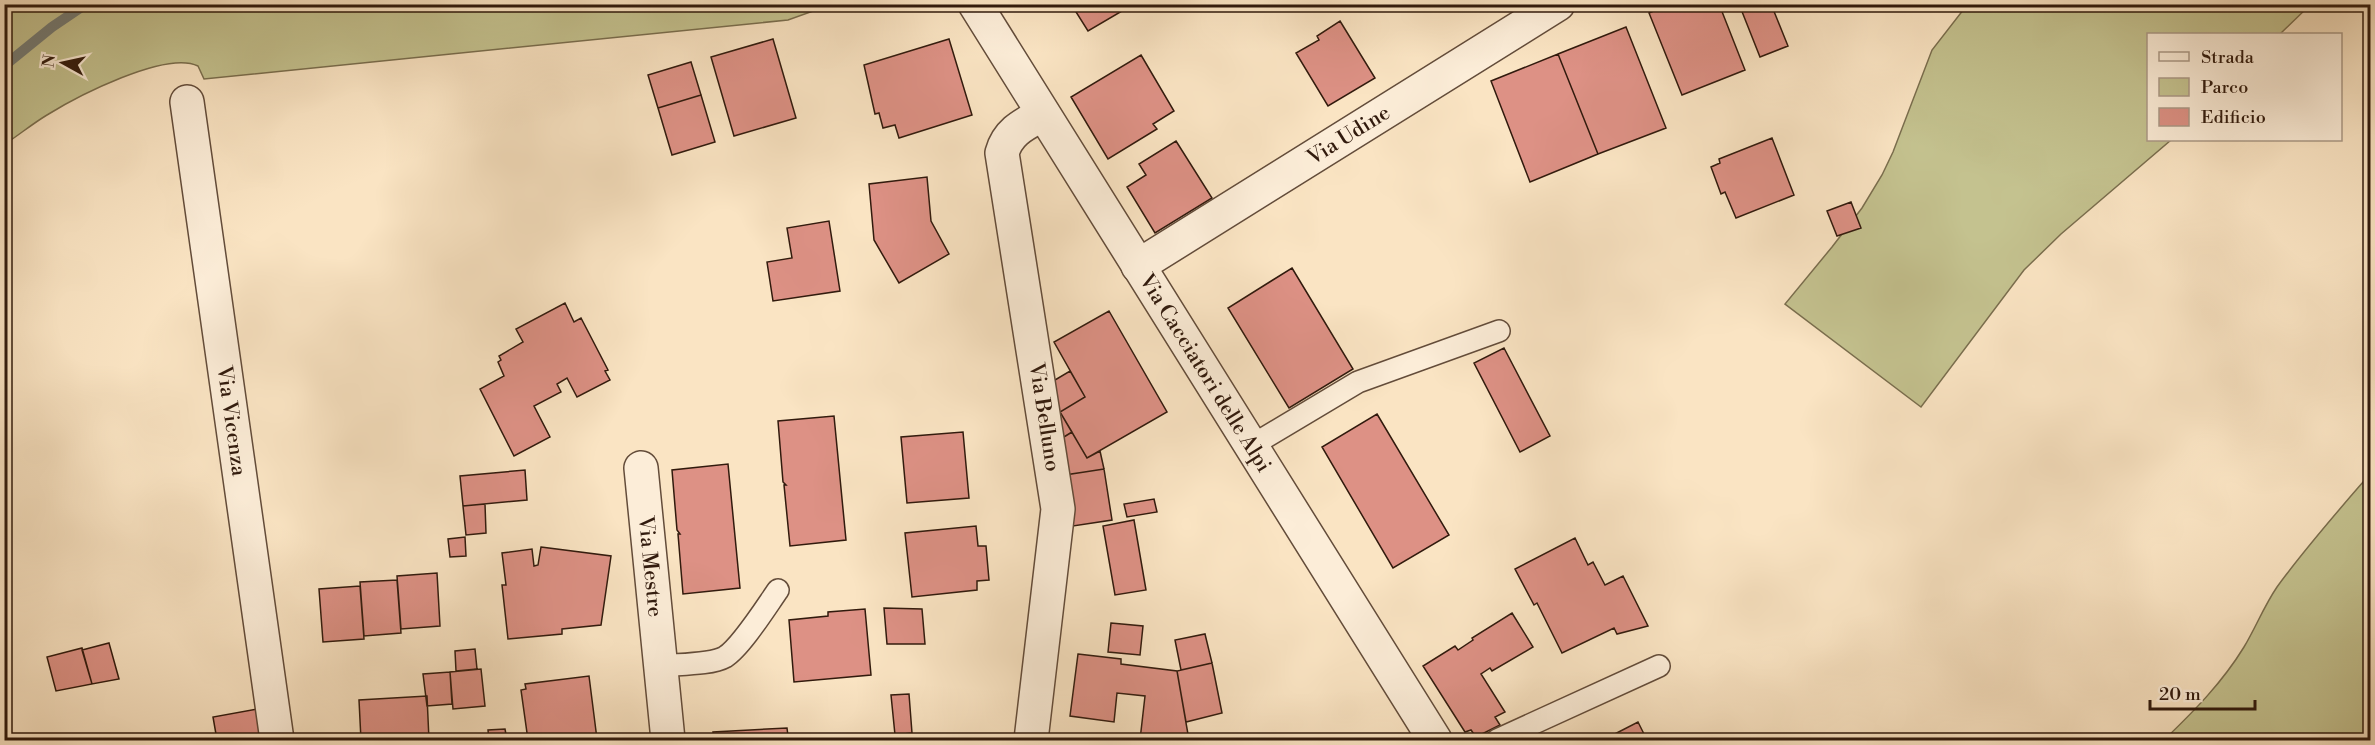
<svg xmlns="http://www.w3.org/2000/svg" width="2375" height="745" viewBox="0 0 2375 745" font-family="'Libre Bodoni',serif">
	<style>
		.green { fill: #c4c28f; stroke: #7a6e4e; stroke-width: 1.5 }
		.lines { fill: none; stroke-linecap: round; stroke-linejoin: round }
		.stream { stroke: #747c76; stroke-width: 10 }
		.building { fill: #dd9185; stroke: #311a0d; stroke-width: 1.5 }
		.service-casing { stroke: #634c3a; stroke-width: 24 }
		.minor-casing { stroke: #634c3a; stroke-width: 36 }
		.tertiary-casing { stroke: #634c3a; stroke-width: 36 }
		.service { stroke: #fcedd8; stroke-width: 21 }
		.minor { stroke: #fcedd8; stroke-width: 33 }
		.tertiary { stroke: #fcedd8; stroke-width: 33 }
		.labels { text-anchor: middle; stroke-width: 5; stroke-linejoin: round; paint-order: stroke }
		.street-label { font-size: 21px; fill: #311a0d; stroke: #fcedd8 }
	</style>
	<rect width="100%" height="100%" fill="#fae4c3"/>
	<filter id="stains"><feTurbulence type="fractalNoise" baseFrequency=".00333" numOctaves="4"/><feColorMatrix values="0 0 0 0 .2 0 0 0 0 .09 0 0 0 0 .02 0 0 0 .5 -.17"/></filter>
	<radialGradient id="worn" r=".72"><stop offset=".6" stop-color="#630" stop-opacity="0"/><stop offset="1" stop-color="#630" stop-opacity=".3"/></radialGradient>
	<path class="green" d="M5,4H830V5L788,20L204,79L198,66C166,50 76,97 47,115C32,124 19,135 5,144Z
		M1967,5H2310L2280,34H2148V140H2171L2061,234L2024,270L1921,407L1785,304L1832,247L1862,208L1882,175L1893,152L1932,50Z
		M2370,474V740H2164C2194,711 2222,683 2244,647C2256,627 2264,606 2277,587C2306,547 2338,511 2370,474Z"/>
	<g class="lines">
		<path class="stream" d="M4,66L52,27L86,4"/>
	</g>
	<path class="building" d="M1071,4H1134L1088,31Z
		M1670,4H1719L1745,70L1682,95L1649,13Z
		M1739,4H1771L1788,46L1760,57Z
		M1340,21L1375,78L1328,106L1296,53L1319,40L1317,36Z
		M1626,27L1666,128L1598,154L1558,54Z
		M773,39L796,118L734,136L711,57Z
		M949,39L972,115L899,138L895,125L883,128L879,113L875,114L864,65Z
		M1558,54L1598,154L1530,182L1491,81Z
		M1141,55L1174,111L1153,124L1157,129L1108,159L1071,97Z
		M691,62L701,95L658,108L648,75Z
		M701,95L715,142L672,155L658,108Z
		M1772,138L1794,195L1736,218L1725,192L1721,194L1711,167L1720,163L1719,159Z
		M1176,141L1212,198L1155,233L1127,187L1146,175L1139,164Z
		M927,177L931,221L949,254L899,283L874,240L869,184Z
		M1851,202L1861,228L1837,236L1827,211Z
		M829,221L840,291L773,301L767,262L792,258L787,228Z
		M1292,268L1353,369L1289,408L1228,308Z
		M565,303L574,322L581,318L608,370L605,371L610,380L577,397L567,378L557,384L561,392L534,406L550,437L514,456L480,389L504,376L498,362L501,360L499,356L523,342L516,329Z
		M1109,311L1167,412L1087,458L1060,412L1085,397L1054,342Z
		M1504,348L1550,436L1520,452L1474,363Z
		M1070,371L1085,397L1060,412L1072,432L1059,440L1050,383Z
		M1377,414L1449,535L1393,568L1322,447Z
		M834,416L846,540L790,546L784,485H786L783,482L778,421Z
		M963,432L969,498L907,503L901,437Z
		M1072,432L1087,458L1100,451L1104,469L1065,475L1059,440Z
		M728,464L740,588L683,594L678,534H680L677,530L672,470Z
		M1104,469L1112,520L1073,526L1065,475Z
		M525,470L527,500L463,506L460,476Z
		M1154,499L1157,512L1127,517L1124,504Z
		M485,504L486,533L466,535L463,506Z
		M1134,520L1146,590L1115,595L1103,526Z
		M976,526L978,546H986L989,580L977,581V590L912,597L905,533Z
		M465,537L466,556L450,557L448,539Z
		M1575,538L1588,565L1593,562L1605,585L1623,576L1648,626L1617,634L1614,628L1562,653L1537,603L1534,605L1515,569Z
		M541,547L611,556L601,625L562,629V634L508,639L502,585H506L502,553L532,549L534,566L538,565Z
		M437,573L440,626L401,629L397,576Z
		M397,580L401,633L364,636L360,582Z
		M360,586L364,639L323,642L319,589Z
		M884,608L922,609L925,644H887Z
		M865,609L871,675L794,682L789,620L828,616V612Z
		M1512,613L1533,647L1492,671L1490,668L1481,674L1505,712L1495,717L1500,725L1476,737L1471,730L1465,732L1423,666L1455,646L1458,650L1473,640L1472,638Z
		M1111,623L1143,626L1140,655L1108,652Z
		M1205,634L1212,663L1181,670L1175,640Z
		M109,643L119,679L92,684L82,650Z
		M82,648L92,684L56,691L47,657Z
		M475,649L477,669L456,671L455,651Z
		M1078,654L1121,659V664L1177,671L1189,740H1140L1145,696L1117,693L1114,722L1070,716Z
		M1212,663L1222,713L1186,722L1177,671Z
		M481,669L485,706L453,709L450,672Z
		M450,672L452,704L427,706L423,674Z
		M589,676L597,739L528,740L521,690L526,689L525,684Z
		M909,694L912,733L895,735L891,695Z
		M427,696L429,740H361L359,700Z
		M258,709L263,740H217L213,717Z
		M1638,722L1647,740H1603Z
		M787,728L788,736L824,734V740H714L713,732Z
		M505,729L507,740H489L488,730Z"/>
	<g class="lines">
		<defs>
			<path id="service" d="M1251,446L1358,382L1499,331
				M660,666C677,664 711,665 725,657C741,647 766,607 778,590
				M1497,740L1659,666"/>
			<g id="minor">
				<path id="s1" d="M187,102L277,740"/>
				<path id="s2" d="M1138,266L1558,4"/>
				<path id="s3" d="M641,468L668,740"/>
				<path d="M1031,740L1058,509L1002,153C1008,131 1025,124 1043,114"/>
			</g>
			<g id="tertiary">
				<path id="s4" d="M975,4L1435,740"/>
			</g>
		</defs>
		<use href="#service" class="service-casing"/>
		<use href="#minor" class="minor-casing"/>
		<use href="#tertiary" class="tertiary-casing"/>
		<use href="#service" class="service"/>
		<use href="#minor" class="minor"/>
		<use href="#tertiary" class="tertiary"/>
	</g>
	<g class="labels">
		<g class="street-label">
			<text dy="7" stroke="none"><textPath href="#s2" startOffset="248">Via Udine</textPath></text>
			<text dy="7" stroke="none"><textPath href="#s4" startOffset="435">Via Cacciatori delle Alpi</textPath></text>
			<text transform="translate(1045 417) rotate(81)" y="7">Via Belluno</text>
			<text dy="7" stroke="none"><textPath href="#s1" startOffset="322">Via Vicenza</textPath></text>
			<text dy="7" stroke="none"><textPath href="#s3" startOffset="99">Via Mestre</textPath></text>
		</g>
	</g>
	<rect width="2375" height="745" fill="none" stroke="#fae4c3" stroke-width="24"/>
	<rect x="6" y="6" width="2363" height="733" fill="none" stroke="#311a0d" stroke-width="3"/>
	<rect x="12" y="12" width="2351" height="721" fill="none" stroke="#311a0d" stroke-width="1.5"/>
	<rect x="2147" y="33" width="195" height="108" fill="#fcedd8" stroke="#ab9987" stroke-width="1.5"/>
	<rect x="2159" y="52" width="30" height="9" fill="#fcedd8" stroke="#ab9987" stroke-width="1.5"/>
	<text x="2201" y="63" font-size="18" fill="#311a0d">Strada</text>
	<rect x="2159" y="78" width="30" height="18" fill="#c4c28f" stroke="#ab9987" stroke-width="1.5"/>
	<text x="2201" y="93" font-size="18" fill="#311a0d">Parco</text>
	<rect x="2159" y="108" width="30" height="18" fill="#dd9185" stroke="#ab9987" stroke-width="1.5"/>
	<text x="2201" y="123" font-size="18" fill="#311a0d">Edificio</text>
	<g transform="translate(63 63) rotate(278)" stroke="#fcedd8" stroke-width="4.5" paint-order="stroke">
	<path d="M0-4.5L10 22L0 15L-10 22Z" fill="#311a0d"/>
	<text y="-9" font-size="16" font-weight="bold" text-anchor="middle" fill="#311a0d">N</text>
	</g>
	<path d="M2150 700v9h105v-9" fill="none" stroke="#311a0d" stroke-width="3"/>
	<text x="2159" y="700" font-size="18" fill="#311a0d" stroke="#fcedd8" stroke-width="4.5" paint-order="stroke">20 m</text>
	<rect width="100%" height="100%" filter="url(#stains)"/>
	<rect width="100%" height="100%" fill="url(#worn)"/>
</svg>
